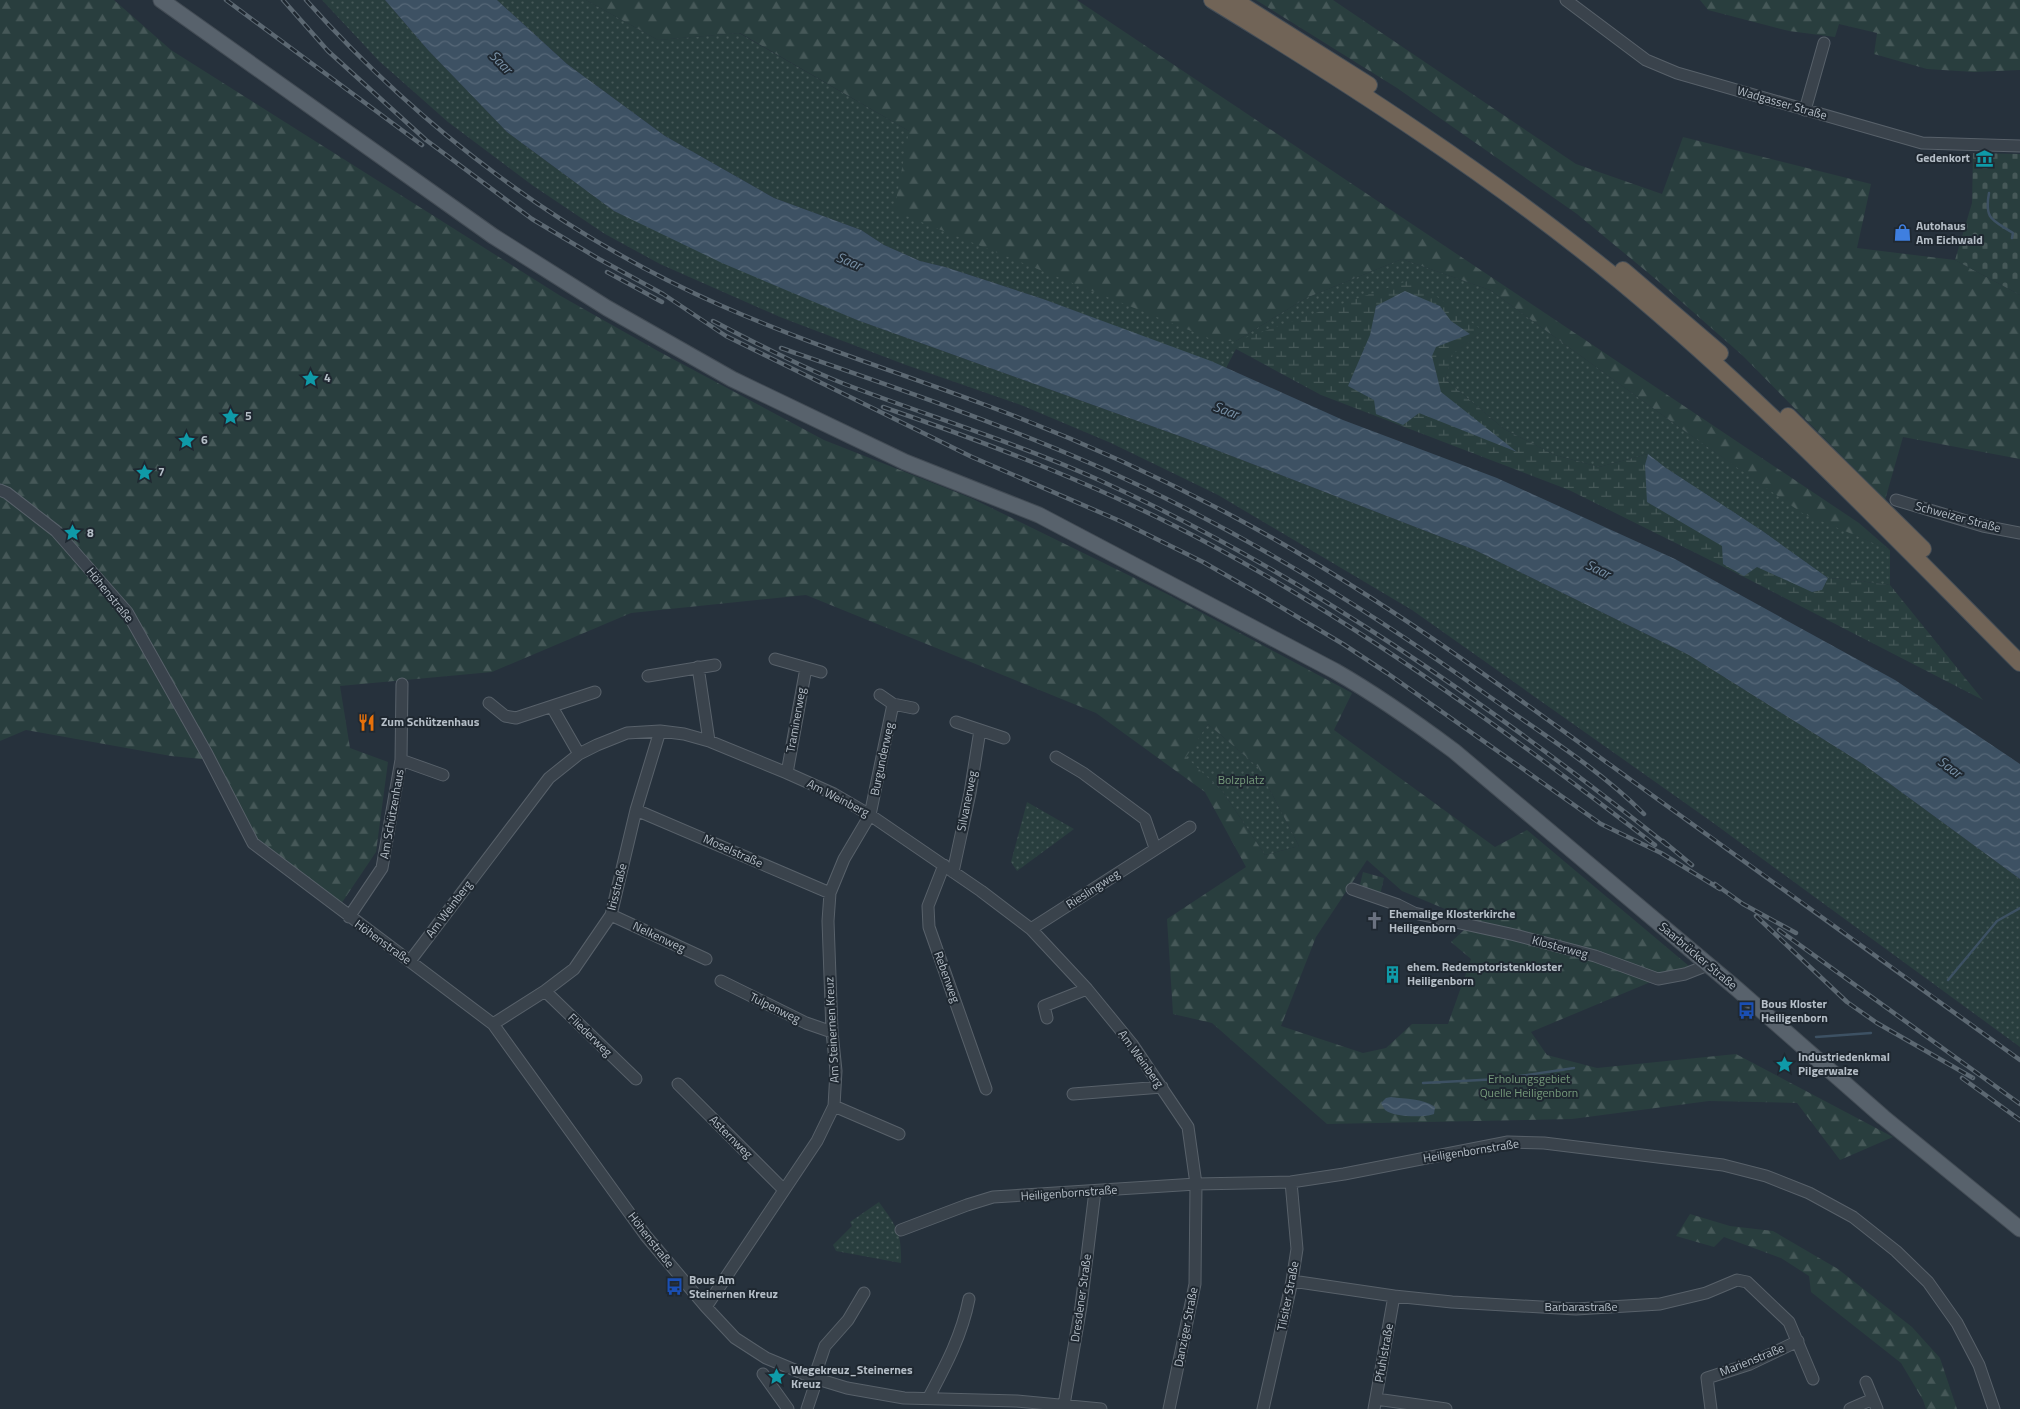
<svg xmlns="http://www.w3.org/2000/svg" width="2020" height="1409" viewBox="0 0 2020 1409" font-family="'Titillium Web',sans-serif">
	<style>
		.green { fill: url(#green-dots) }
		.forest { fill: url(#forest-firs); fill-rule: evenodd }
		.wetland { fill: url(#wetland-marsh) }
		.cemetery { fill: url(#cemetery-stones) }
		.water { fill: url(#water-waves) }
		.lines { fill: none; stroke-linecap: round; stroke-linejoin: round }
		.stream { stroke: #3d5163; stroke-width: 2.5 }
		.minor-casing { stroke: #58616a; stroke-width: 13 }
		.major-casing { stroke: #434c55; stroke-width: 17 }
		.highway-casing { stroke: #454e57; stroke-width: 18 }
		.minor { stroke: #3a434c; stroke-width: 11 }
		.major { stroke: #58626c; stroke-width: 15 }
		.highway { stroke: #716457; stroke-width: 16 }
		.rail-casing { stroke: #5c6872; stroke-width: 4.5 }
		.rail { stroke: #1f2831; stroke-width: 2.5; stroke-dasharray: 8; stroke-linecap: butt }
		.labels { text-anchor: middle; stroke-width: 4; stroke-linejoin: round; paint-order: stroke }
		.street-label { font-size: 12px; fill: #b5bec7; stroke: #1f2831 }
		.poi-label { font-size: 12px; font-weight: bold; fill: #b5bec7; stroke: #1f2831; text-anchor: start }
		.park-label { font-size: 12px; fill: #769b7b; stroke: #1f2831 }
		.water-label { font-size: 14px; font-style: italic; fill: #7992a8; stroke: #1f2831 }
	</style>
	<defs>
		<pattern id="green-dots" width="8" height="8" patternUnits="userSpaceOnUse" patternTransform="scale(1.25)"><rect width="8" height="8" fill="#293e3e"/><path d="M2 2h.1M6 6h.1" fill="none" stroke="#465858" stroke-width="1.8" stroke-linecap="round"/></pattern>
		<pattern id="forest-firs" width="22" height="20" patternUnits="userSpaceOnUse" patternTransform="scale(1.25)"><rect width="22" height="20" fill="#293e3e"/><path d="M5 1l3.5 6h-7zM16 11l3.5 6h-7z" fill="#465858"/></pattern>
		<pattern id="wetland-marsh" width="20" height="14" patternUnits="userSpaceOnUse" patternTransform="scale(1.25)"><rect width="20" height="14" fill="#293e3e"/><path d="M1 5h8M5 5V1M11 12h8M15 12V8" fill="none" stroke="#465858"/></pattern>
		<pattern id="cemetery-stones" width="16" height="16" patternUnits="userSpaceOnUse" patternTransform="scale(1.25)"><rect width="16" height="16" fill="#293e3e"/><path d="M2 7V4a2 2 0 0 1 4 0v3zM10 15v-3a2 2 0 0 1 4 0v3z" fill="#465858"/></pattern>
		<pattern id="water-waves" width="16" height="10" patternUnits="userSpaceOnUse" patternTransform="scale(1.25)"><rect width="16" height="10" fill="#3d5163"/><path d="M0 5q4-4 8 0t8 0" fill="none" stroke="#576878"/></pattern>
	</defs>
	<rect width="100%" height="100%" fill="#26313c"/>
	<path class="green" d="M322,0H385L428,50L507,132L614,211L857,320L1185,438L1475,550L1689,655L1863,764L2020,879V1047L1712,822L1412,610L1218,495L1111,443L1021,405L906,365L780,317L660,264L605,234L532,185L448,122L379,61Z
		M497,0H586L658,40L739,33L909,131L1236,341L1306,298L1402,259L1490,290L1679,427L1802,512L1890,550V585L1844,579L1828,578L1761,530L1666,468L1648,454L1599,467L1555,455L1504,429L1445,379L1452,354L1483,331L1236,341V349L1226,368L1043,299L945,267L920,261L884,245L861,230L774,198L665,136L567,64Z
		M1208,724L1258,767L1299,846L1265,855L1223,792L1185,757Z
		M1027,802L1074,829L1017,871L1011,862Z
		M879,1202C896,1226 902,1232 901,1263L836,1251L833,1245L852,1226L850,1222Z"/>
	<path class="forest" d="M0,0H114L171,50L559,295L658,351L824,440L971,498L1165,593L1352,693L1334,730L1495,847L1527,830L1689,966L1531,1032L1547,1055L1597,1068L1736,1054L1893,1137L1840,1160L1797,1103L1709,1101L1572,1119L1327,1124L1212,1023L1173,1014L1167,919L1246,867L1205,792L1096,713L806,595L631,613L492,672L340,686L350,748L388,762L376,852L341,904L254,837L212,760L171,756L26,730L0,741ZM1208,724L1258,767L1299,846L1265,855L1223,792L1186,757ZM1367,860L1402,891L1474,921L1451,942L1471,959L1448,1024H1412L1386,1048L1363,1053L1281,1026L1316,937Z
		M586,0H1077L1859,523L1890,550L1802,513L1679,427L1490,290L1402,259L1306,298L1236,341H1216L894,211L909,131L740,33L658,40Z
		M1256,0H1333L1576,164L1662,194L1683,137L1871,184L1857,248L1955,260L2020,295V459L1903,437L1885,500L1743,356L1658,281L1577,214L1397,88Z
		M1700,0H2020V70L1974,72L1927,69L1874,54L1877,33L1839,24L1835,37L1789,31L1708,10Z
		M1690,1214L1730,1226L1773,1231L1838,1269L1912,1327L1940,1358L1957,1409H1926L1923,1400L1901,1363L1811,1292L1809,1276L1781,1258L1724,1237L1714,1247L1676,1236Z"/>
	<path class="wetland" d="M1413,279L1483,331L1453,354L1445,379L1504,429L1555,455L1599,467L1648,454L1666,468L1761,530L1828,578L1844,579L1890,585L1983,700L1750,580L1569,490L1321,395L1236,349V341Z"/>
	<path class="cemetery" d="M1973,153L2020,154V295L1955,260L1972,203Z
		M1363,872L1384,878L1380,895L1359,889Z"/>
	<path class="water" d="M385,0H497L567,64L665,136L774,198L861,230L884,245L920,261L945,267L1043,299L1211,361L1343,420L1497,478L1675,559L1895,680L2020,764V879L1863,764L1689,655L1475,550L1185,438L857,320L722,263L614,211L507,132L428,50Z
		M1405,291L1440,306L1451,321L1470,334L1436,347L1432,356L1441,392L1517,452L1419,413L1403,425L1376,414L1374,400L1348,386L1370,335L1376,306Z
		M1648,454L1666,468L1761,530L1828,578L1822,590L1812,592L1757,567L1744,576L1723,564L1722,546L1647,502L1645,465Z
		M1391,1097C1406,1099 1422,1098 1435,1107L1434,1114C1424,1118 1393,1117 1385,1110C1384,1108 1382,1105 1381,1103L1386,1098Z"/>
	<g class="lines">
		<path class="stream" d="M1989,193C1984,220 1993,220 2013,233L2012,238
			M1948,980L1997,921L2020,908
			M1816,1037L1871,1033
			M1423,1083L1500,1079L1574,1068"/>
		<defs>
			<path id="minor" d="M1566,0L1646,60L1677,73L1922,143L2020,146
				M1805,110L1824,43
				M0,490L7,493L56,531L127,612L207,754L253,843L493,1024L646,1236L706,1307L735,1338L766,1358L814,1378L847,1388L904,1398L1017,1401L1101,1409
				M1896,500L1983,526L2020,533
				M775,659L821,672
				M698,667L709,741
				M648,676L715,665
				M880,695L893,704L913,708
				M489,703L505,716L516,718L595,692
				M552,707L579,754
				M956,722L1004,738
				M1056,757L1083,773L1145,819L1155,848
				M401,760L443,775
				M787,773L806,668
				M636,810L830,893
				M944,865L928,906L929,927L986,1089
				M953,872L970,793L980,730
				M1352,889L1398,905L1414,913L1515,935L1595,956L1658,979L1685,974L1708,965
				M611,915L706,959
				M349,917L382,868L401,760L402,684
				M1031,929L1190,827
				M410,961L549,778L579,754L597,745L627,733L660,731L684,734L709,741L787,773L834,794L870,815L981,891L1031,929L1087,989L1132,1044L1188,1127L1196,1184L1195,1284L1169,1409
				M721,981L806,1023L832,1032
				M545,991L636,1079
				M1047,1018L1044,1006L1087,989
				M493,1024L545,991L574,969L611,915L636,810L660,731
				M678,1084L784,1190
				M1073,1094L1162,1087
				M834,1106L899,1134
				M901,1230L967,1205L993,1197L1196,1184L1291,1182L1344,1174L1508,1142L1544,1143L1723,1165L1766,1176L1809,1193L1853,1217L1896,1251L1928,1282L1957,1323L1979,1365L1994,1409
				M1292,1281L1394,1296L1452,1302L1576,1309L1660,1304L1706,1293L1737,1280L1747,1282L1789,1322L1813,1379
				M706,1307L817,1141L834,1106L836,1071L832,1032L828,921L830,893L844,859L870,815L893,704
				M763,1374L788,1409
				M814,1378L825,1346L848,1320L864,1293
				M1866,1382L1873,1399
				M929,1397C946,1365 962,1335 969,1299
				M1376,1399L1446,1409
				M1064,1405L1081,1306L1095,1191
				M807,1409L817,1379
				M1263,1409L1292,1281L1297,1249L1291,1182
				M1374,1409L1394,1296
				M1711,1409L1707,1378L1750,1364L1798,1341
				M1850,1409L1873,1399L1877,1409"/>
			<path id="major" d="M161,0L493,236L607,308L732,379L905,462L1039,515L1335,671C1377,695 1415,722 1454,751L1737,989L1883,1117L2020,1229"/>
			<path id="highway" d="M1212,0C1353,86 1492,176 1620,281C1762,399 1890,532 2020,663
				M1234,0L1369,85
				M1623,270L1720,353
				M1788,416L1923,549"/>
		</defs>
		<use href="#minor" class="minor-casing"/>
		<use href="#major" class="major-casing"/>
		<use href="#highway" class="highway-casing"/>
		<use href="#minor" class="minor"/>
		<use href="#major" class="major"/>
		<use href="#highway" class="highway"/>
		<defs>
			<path id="rail" d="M226,0L422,145
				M283,0L328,51L426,140L532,219L599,259L663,294L726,336L972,457L1120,521L1203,562L1259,594L1343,644L1387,673L1601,824L1661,853L1720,889
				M306,0C422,130 563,236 722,306C806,343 894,371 980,403C1073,437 1163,478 1249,525C1384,599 1507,690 1631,780C1761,873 1891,966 2020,1060
				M607,272L662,302
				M713,321C756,343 801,367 847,385C931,417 1017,443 1099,480C1305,574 1490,705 1667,845
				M781,348C885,384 991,420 1092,464C1234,526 1365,607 1490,697C1541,733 1599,769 1644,814
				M883,407C996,446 1108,489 1213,546C1370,631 1514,737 1655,845
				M1663,841L1692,865
				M1715,884L1743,904L1796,933
				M1756,916L1847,1002L1877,1023L1973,1078
				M1779,930L2020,1104
				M1962,1078L2020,1120"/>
		</defs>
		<use href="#rail" class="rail-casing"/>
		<use href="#rail" class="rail"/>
	</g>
	<defs>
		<symbol id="museum-bare" viewBox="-9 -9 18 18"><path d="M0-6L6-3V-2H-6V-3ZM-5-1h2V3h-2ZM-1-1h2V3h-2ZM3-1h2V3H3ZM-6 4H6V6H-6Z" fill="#0f9aa8" stroke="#1f2831" stroke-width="2.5" paint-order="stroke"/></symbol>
		<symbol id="shop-bare" viewBox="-9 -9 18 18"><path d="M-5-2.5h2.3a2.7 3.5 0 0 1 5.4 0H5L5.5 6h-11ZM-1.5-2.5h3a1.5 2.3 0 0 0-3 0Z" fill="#3f7fe0" stroke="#1f2831" stroke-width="2.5" paint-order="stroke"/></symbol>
		<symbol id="sight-bare" viewBox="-9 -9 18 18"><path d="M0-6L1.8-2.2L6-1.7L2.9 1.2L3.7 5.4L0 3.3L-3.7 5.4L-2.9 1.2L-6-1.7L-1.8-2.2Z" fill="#0f9aa8" stroke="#1f2831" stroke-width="2.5" paint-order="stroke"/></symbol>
		<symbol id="restaurant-bare" viewBox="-9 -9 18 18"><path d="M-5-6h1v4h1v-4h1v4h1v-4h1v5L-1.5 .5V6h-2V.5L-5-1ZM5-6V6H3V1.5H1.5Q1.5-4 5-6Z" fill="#e8710a" stroke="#1f2831" stroke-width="2.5" paint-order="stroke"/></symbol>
		<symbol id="church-bare" viewBox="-9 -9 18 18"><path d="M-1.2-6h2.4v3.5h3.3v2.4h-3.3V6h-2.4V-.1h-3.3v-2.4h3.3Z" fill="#6b7280" stroke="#1f2831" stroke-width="2.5" paint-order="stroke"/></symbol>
		<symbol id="building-bare" viewBox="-9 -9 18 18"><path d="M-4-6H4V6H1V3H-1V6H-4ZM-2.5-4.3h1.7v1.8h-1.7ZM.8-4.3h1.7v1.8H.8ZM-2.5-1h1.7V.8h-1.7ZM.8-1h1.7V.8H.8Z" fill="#0f9aa8" stroke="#1f2831" stroke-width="2.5" paint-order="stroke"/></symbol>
		<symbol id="bus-bare" viewBox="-9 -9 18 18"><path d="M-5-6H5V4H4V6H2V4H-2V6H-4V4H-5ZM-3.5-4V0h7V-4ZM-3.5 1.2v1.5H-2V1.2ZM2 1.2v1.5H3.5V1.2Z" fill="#1a4fb4" stroke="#1f2831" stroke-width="2.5" paint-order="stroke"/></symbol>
	</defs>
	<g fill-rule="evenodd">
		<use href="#museum-bare" x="1972" y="146" width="25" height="25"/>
		<use href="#shop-bare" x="1890" y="220" width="25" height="25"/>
		<use href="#sight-bare" x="298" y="366" width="25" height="25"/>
		<use href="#sight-bare" x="218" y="404" width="25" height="25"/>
		<use href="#sight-bare" x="174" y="428" width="25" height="25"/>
		<use href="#sight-bare" x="132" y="460" width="25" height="25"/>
		<use href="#sight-bare" x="60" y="520" width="25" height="25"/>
		<use href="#restaurant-bare" x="354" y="710" width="25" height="25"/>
		<use href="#church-bare" x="1362" y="908" width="25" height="25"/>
		<use href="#building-bare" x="1380" y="962" width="25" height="25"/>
		<use href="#bus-bare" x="1734" y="998" width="25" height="25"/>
		<use href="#sight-bare" x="1772" y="1052" width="25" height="25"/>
		<use href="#bus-bare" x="662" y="1274" width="25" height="25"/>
		<use href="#sight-bare" x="764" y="1364" width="25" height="25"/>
	</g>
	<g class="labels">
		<g class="street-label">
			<text transform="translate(1782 103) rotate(16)" y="4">Wadgasser Straße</text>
			<text transform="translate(1958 517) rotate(15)" y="4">Schweizer Straße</text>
			<text transform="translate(110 595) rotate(51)" y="4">Höhenstraße</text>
			<text transform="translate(796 720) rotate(-80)" y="4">Traminerweg</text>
			<text transform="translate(882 759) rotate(-78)" y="4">Burgunderweg</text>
			<text transform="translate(838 798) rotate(27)" y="4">Am Weinberg</text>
			<text transform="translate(967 801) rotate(-79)" y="4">Silvanerweg</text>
			<text transform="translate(392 814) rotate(-80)" y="4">Am Schützenhaus</text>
			<text transform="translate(733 851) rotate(24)" y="4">Moselstraße</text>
			<text transform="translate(617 887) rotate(-76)" y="4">Irisstraße</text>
			<text transform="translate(1093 889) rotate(-33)" y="4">Rieslingweg</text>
			<text transform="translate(449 909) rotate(-53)" y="4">Am Weinberg</text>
			<text transform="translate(659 937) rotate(25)" y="4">Nelkenweg</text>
			<text transform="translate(383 942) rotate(36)" y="4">Höhenstraße</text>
			<text transform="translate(1560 947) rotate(15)" y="4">Klosterweg</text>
			<text transform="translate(1698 956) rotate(40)" y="4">Saarbrücker Straße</text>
			<text transform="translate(947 977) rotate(70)" y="4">Rebenweg</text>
			<text transform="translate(775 1008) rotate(26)" y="4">Tulpenweg</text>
			<text transform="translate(832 1030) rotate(-93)" y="4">Am Steinernen Kreuz</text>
			<text transform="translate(590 1035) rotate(44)" y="4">Fliederweg</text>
			<text transform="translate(1141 1059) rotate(54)" y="4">Am Weinberg</text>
			<text transform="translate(731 1137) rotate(45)" y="4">Asternweg</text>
			<text transform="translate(1471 1151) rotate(-9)" y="4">Heiligenbornstraße</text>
			<text transform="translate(1069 1193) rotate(-4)" y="4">Heiligenbornstraße</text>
			<text transform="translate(651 1240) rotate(52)" y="4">Höhenstraße</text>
			<text transform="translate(1288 1296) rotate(-79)" y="4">Tilsiter Straße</text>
			<text transform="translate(1081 1298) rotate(-82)" y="4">Dresdener Straße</text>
			<text x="1581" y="1311">Barbarastraße</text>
			<text transform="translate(1186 1327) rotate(-79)" y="4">Danziger Straße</text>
			<text transform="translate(1384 1353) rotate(-80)" y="4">Pfuhlstraße</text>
			<text transform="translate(1752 1360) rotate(-22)" y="4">Marienstraße</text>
		</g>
		<g class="poi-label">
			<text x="1970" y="162" text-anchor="end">Gedenkort</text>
			<text x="1916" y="230">Autohaus<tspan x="1916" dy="14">Am Eichwald</tspan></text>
			<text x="324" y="382">4</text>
			<text x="245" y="420">5</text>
			<text x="201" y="444">6</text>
			<text x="158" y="476">7</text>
			<text x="87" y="537">8</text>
			<text x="381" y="726">Zum Schützenhaus</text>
			<text x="1389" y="918">Ehemalige Klosterkirche<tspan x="1389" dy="14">Heiligenborn</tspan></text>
			<text x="1407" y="971">ehem. Redemptoristenkloster<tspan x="1407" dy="14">Heiligenborn</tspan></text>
			<text x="1761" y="1008">Bous Kloster<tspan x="1761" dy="14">Heiligenborn</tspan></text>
			<text x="1798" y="1061">Industriedenkmal<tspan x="1798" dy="14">Pilgerwalze</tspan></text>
			<text x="689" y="1284">Bous Am<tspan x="689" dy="14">Steinernen Kreuz</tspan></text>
			<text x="791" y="1374">Wegekreuz_Steinernes<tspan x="791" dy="14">Kreuz</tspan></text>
		</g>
		<g class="park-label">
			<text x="1241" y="784">Bolzplatz</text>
			<text x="1529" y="1083">Erholungsgebiet<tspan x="1529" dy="14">Quelle Heiligenborn</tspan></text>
		</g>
		<g class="water-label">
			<text transform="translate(501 62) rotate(45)" y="5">Saar</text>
			<text transform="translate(849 261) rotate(23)" y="5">Saar</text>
			<text transform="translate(1226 410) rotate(20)" y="5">Saar</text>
			<text transform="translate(1598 569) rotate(26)" y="5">Saar</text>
			<text transform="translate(1950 767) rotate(36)" y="5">Saar</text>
		</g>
	</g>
</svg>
